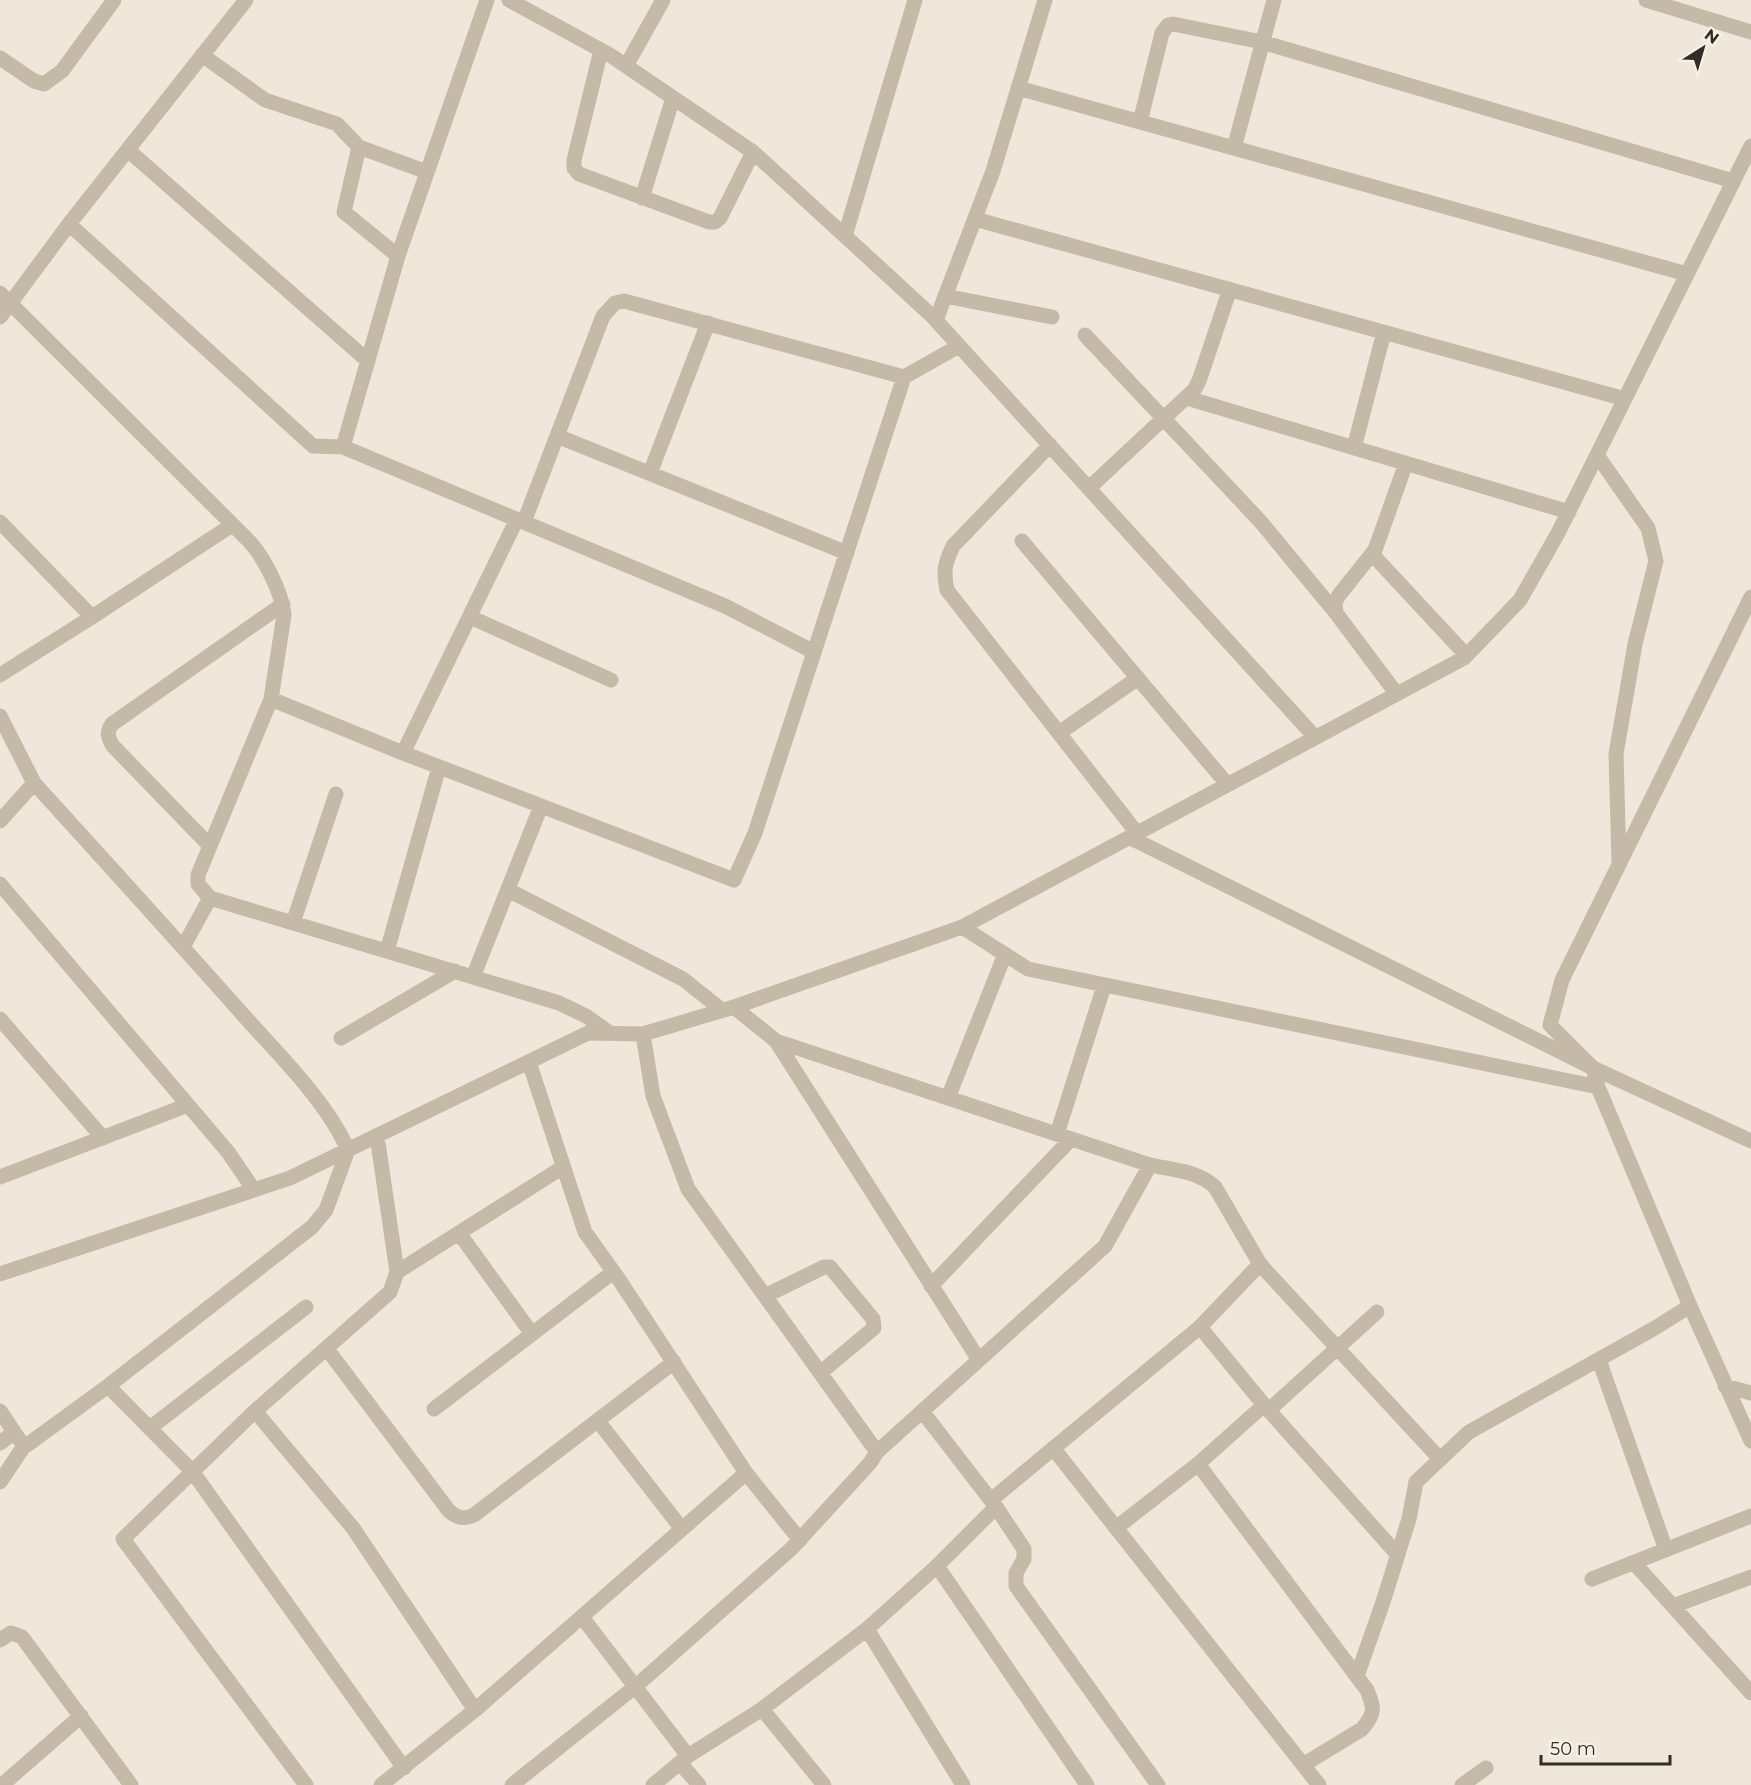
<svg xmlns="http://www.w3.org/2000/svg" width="1751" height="1785" viewBox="0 0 1751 1785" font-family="Montserrat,sans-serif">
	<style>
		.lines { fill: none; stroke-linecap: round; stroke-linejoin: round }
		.minor { stroke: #c5b9a7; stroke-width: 15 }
	</style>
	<rect width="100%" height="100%" fill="#eee7da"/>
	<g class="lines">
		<path class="minor" d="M509,0L610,55L753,152L845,236L932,316L1315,737
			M1646,0L1751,32
			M601,50L574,160V168L579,174L709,222H715L720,218L753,152
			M202,55L265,100L337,124L359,147L344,212L398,256
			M0,58L34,81L44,84L62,71L114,0
			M626,66L663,0
			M1018,88L1687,274
			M1140,122L1162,33L1168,25L1173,24L1262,42L1733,181
			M359,147L427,172
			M1234,148L1274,0
			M128,150L368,361
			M642,198L673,98
			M975,219L1625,399
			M69,224L246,0
			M845,236L915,0
			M0,293L247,539C263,555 282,592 284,615L271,699
			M945,296L1052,317
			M0,317L69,224L313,446L343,447L725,606L814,652
			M936,320L993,171L1045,0
			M1085,335L1260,521L1336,613
			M1187,398L1569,512
			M557,436L847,553
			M1050,445L953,546C945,563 943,571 947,590L1137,833
			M343,447L398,256L487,0
			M1354,448L1384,332
			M1597,455L1648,528L1656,561L1635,644L1616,754L1619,862
			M650,473L708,323
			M1089,488L1194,390L1199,381L1230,289
			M0,522L92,617L0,675
			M524,522L603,316L615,303L624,301L904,377
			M1022,541L1227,784
			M1372,554L1466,655
			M1751,597L1562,980L1550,1025L1593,1068L1598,1087L1690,1306L1751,1441
			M92,617L232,525
			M470,617L611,680
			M1396,693L1336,613L1335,602L1339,595L1375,550L1406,463
			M0,716L34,783
			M1059,733L1138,678
			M403,753L517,519
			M0,821L34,783C105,861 175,938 245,1017C280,1056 327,1102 348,1150L326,1210L312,1227L108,1386L27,1445L24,1446L14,1432
			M1129,837L1593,1068L1751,1141
			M210,846L113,746C108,738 106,732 112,724L283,604
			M0,884L228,1152L254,1190
			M508,890L683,979L722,1010
			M293,923L336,794
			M962,927L1028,969L1598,1087
			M183,947L210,898
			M387,951L439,767
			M473,977L541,806
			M0,1019L103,1138
			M610,1033L586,1016L559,1003L210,898L198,884V875L271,699L403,753L734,880L755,833L904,377L959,346
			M643,1034L653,1096L688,1189L877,1452L1105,1246L1150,1165L776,1041L734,1007
			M341,1038L455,971
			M776,1041L979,1360
			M529,1062L585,1232L620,1281L746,1473L800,1540
			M948,1098L1005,954
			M1057,1134L1104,986
			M377,1136L397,1272L563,1167
			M1150,1165C1172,1170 1199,1171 1215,1187L1260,1264L1268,1273L1440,1459
			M0,1177L188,1105
			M459,1233L532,1334
			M397,1272L390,1292L255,1411L353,1528L475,1710
			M0,1274L290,1178L588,1033L643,1034L734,1007L962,927L1464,658L1520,600L1558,533L1751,146
			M931,1286L1071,1139
			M765,1296L824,1267H830L873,1319L874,1328L820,1373
			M1200,1327L1260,1264
			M327,1349L449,1511C457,1518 464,1520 474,1515L674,1362
			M1599,1360L1666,1550
			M108,1386L192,1471L404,1768
			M1725,1386L1751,1393
			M1264,1405L1198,1464L1367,1690C1374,1708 1376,1713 1362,1729L1303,1765
			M434,1409L613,1272
			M1269,1410L1377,1312
			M0,1411L14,1432L0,1443
			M255,1411L123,1539L306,1785
			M922,1411L996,1507L1024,1549V1559L1016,1573V1586L1158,1785
			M598,1421L682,1529
			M150,1428L306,1307
			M1053,1448L1319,1785
			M0,1482L24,1446
			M991,1500L1200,1327L1264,1405L1398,1555
			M996,1507L937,1566L1087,1785
			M1116,1528L1198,1464
			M1634,1563L1751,1693
			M1592,1579L1751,1516
			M1673,1606L1751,1577
			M582,1617L688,1756
			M867,1629L937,1566
			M0,1640L11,1633L22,1637L131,1785
			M1357,1676L1383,1602L1409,1519L1416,1482L1469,1432L1655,1328L1690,1306
			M762,1709L824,1785
			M680,1763L699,1785
			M2,1785L81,1716
			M381,1785L475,1710L746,1473
			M512,1785L636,1686L791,1549L870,1463L877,1452
			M653,1785L688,1756L762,1709L867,1629L963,1785
			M1462,1785L1486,1768"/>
	</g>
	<g transform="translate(1703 48) rotate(37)" stroke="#f7f1e5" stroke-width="4.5" paint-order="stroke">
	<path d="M0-4.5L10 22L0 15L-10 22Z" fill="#322c27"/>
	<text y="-9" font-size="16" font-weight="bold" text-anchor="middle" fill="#322c27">N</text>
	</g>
	<path d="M1541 1755v9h129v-9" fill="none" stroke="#322c27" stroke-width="3"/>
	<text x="1550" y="1755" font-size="18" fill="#322c27" stroke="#f7f1e5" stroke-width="4.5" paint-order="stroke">50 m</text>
</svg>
